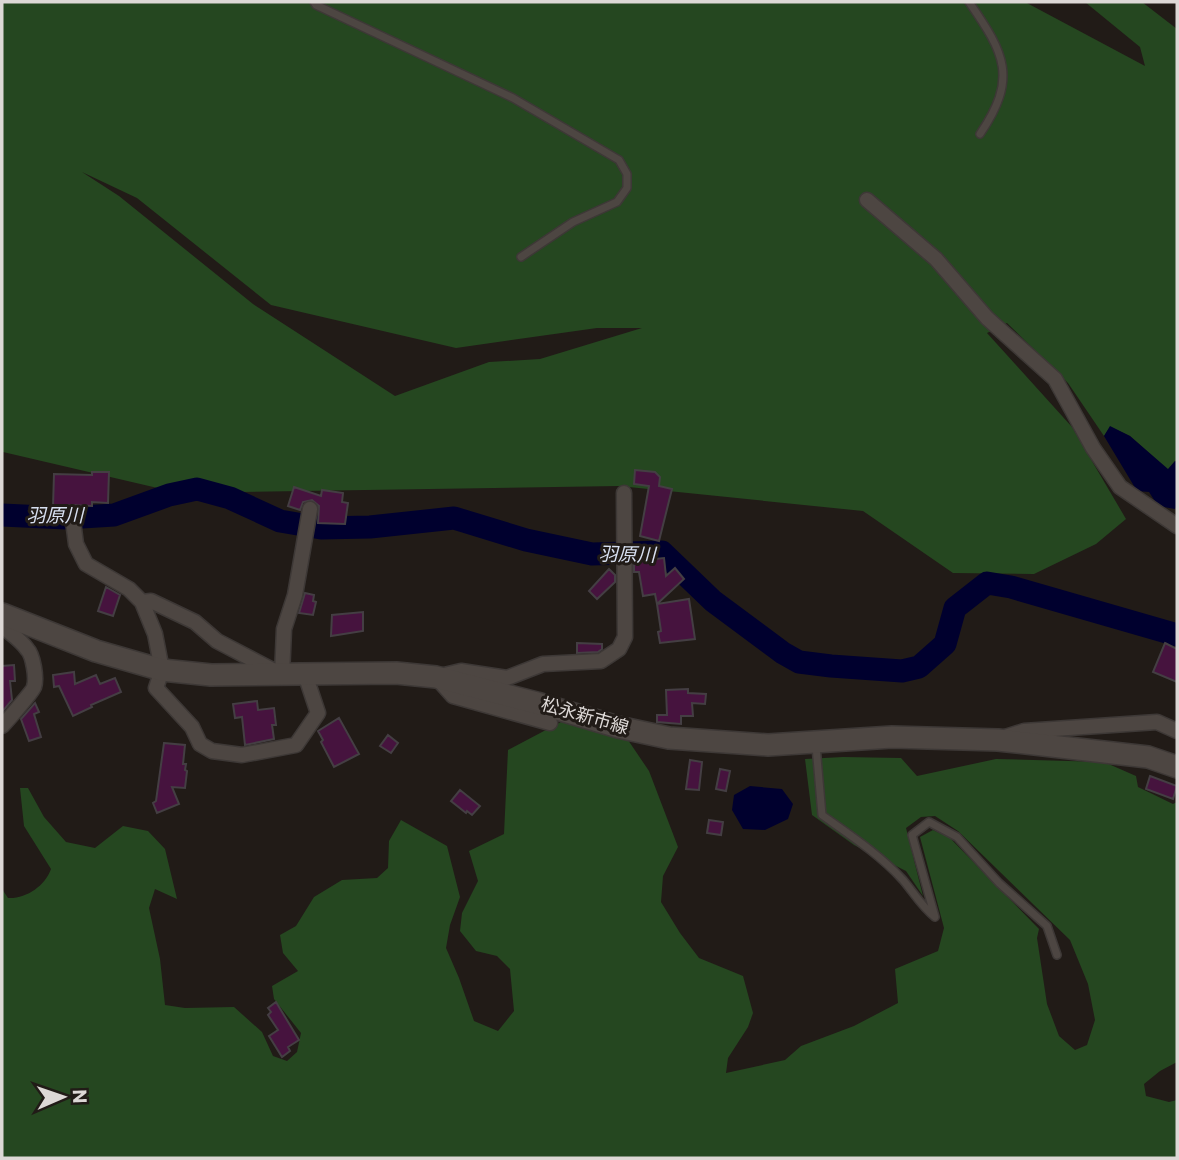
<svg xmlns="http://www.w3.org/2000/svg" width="1179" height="1160" viewBox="0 0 1179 1160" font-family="Commissioner,'Noto Sans JP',sans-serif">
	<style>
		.green { fill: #254720; fill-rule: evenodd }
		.water { fill: #00002e }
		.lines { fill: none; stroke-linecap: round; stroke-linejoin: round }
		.river { stroke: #00002e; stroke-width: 23 }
		.building { fill: #46133e; stroke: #443e43; stroke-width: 2 }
		.lane-casing { stroke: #3d3836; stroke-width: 10 }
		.street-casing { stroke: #3d3836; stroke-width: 17 }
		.secondary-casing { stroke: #3d3836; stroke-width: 24 }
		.lane { stroke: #4d4642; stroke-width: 7 }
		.street { stroke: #4d4642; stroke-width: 14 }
		.secondary { stroke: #4d4642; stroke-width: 21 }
		.labels { text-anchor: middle; stroke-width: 6; stroke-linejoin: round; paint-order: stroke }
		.street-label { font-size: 18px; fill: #ddd8d6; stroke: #211b17 }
		.water-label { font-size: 19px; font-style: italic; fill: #d7dff0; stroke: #211b17 }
	</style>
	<rect width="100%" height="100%" fill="#211b17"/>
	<path class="green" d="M2,2H1025L1145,66L1140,47L1085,2H1142L1177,29V462L1175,461L1168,470L1130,436L1110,427L1104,436L1068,383L1007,323L987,333L1072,427L1126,519L1096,544L1034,574L953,573L863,511L619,486L179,493L3,452ZM82,172L137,198L271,305L456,348L597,328H642L540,359L489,362L395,396L253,304L119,196Z
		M561,722L628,740L649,771L678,847L663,876L661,902L680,933L699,958L743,976L753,1013L748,1027L728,1058L726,1073L785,1060L801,1046L854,1026L898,1003L895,969L938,951L944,928L920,837L933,830L950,838L1039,929L1037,938L1047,1004L1059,1036L1075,1050L1087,1045L1095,1020L1088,984L1070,940L958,831L935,816L921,817L906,828L923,896L906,871L854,845L812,815L805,759L843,757L901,758L917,776L996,759L1104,762L1136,776L1138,787L1173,804L1177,802V1062L1160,1071L1144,1084L1146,1096L1169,1102L1177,1100V1158H2V889L8,898C26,899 45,886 51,869L24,826L20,788H28L44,817L66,842L95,848L123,826L148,831L165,849L177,899L155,889L149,908L160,959L165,1005L185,1008L234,1007L262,1032L273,1056L287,1061L297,1052L301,1033L274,999L272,986L298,971L283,953L280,935L296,926L314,897L342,880L377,878L388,868L389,841L401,820L447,846L460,897L450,925L446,948L459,978L474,1021L498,1031L514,1011L510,969L497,956L476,951L460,931L462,913L478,881L469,851L504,834L508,750Z"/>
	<path class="water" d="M1110,426L1130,436L1168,469L1175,461L1177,462V505L1175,509L1158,506L1149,492L1137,491L1104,436Z
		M750,786L782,789L793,804L788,819L765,830L743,829L732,810L734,795Z"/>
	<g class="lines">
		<path class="river" d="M2,515L66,518L114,515L169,495L197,489L230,498L280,521L321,528L370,527L454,518L526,540L592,554L662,552L713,601L783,653L799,662L831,666L902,671L919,667L945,644L955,608L987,583L1011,587L1177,635"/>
	</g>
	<path class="building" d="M635,470L655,472L660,477L659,486L672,489L659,541L640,536L649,486L634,484Z
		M92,472H109L108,503L92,502V506L69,505V508L53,507L54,474L92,475Z
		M294,487L321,496L322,490L343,493L342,502L348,503L345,524L318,523L319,506L312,500L303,502L300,510L288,506Z
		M656,555L655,559L664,558L666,576L675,568L684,579L657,604L655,594L643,596L639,572H634V558Z
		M609,569L615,575V582L597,599L589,591Z
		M106,587L120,595L113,616L98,611Z
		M305,593L314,595L313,601L316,602L313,615L299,613Z
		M689,599L695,639L660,643L658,632L661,631L657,604Z
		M363,612V631L331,636L332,615Z
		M577,643L602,644V649L598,652L577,653Z
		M1165,643L1177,649V682L1153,672Z
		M14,665L15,681H10L12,700L2,712V666Z
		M74,672L75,684L96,675L100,684L115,678L121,692L91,705L92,707L73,716L59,686L54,687L53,675Z
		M688,689V693L706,694L705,704L692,703L693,716H681V724L657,722V715H667L666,690Z
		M257,701L258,710L274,708L276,725H272L274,739L245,745L242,717L235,718L233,704Z
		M35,703L39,712L34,714L41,737L29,741L21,719Z
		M339,718L359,754L334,767L321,742L323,740L318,731Z
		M388,735L398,743L391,753L380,746Z
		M164,743L185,745L183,764H186L185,770L187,771L185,788L172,787L179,804L157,813L153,803L156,801Z
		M690,760L702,762L699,790L686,789Z
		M720,769L730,771L726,791L716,789Z
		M1150,776L1177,786L1173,799L1146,789Z
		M460,790L480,806L472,815L467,811L466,813L451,801Z
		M709,820L723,822L721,835L707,833Z
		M276,1002L299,1040L288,1047L290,1051L282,1057L269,1036L278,1030L268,1015L271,1012L268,1008Z"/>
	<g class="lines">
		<defs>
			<path id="lane" d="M314,2L316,5L513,98L619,160L627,174V188L617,202L573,222L521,257
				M969,2C1005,54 1018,78 980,134
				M816,746L822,815C850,835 879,854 903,880C914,893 922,907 935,917L912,835L929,822L957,837L999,883L1047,926L1057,955"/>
			<path id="street" d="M867,200L936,259L987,318L1055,379L1093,448L1120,487L1177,526
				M73,521L76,544L86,564L129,589L142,602L155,634L162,670L156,688L192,727L200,744L212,751L242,755L296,745L318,713L305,674
				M142,602L151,601L195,622L217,641L282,675L284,629L295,595L310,509
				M2,626C10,633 21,640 27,649C33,655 37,678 34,687C33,691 7,721 2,726
				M550,723L453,696L436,677L461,671L507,678L543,664L601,661L619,649L625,637L624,493
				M1002,738L1024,731L1157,722L1177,731"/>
			<path id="secondary" d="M2,614L96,651L162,670L211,675L396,673L436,677L537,703L618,727L669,738L768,745L892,737L998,740L1148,757L1177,767"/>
		</defs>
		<use href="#lane" class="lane-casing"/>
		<use href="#street" class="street-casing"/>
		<use href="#secondary" class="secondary-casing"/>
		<use href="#lane" class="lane"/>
		<use href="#street" class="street"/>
		<use href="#secondary" class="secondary"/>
	</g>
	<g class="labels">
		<g class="street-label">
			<text transform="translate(585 716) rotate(16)" y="6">松永新市線</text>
		</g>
		<g class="water-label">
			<text x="55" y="522">羽原川</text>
			<text transform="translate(627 554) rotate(1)" y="7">羽原川</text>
		</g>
	</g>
	<rect width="1179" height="1160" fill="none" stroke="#ddd8d6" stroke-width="7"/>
	<g transform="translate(63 1097) rotate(88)" stroke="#211b17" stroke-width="5" paint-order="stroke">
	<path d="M0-5L12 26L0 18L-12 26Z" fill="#ddd8d6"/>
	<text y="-10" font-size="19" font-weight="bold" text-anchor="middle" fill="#ddd8d6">N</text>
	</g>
</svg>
